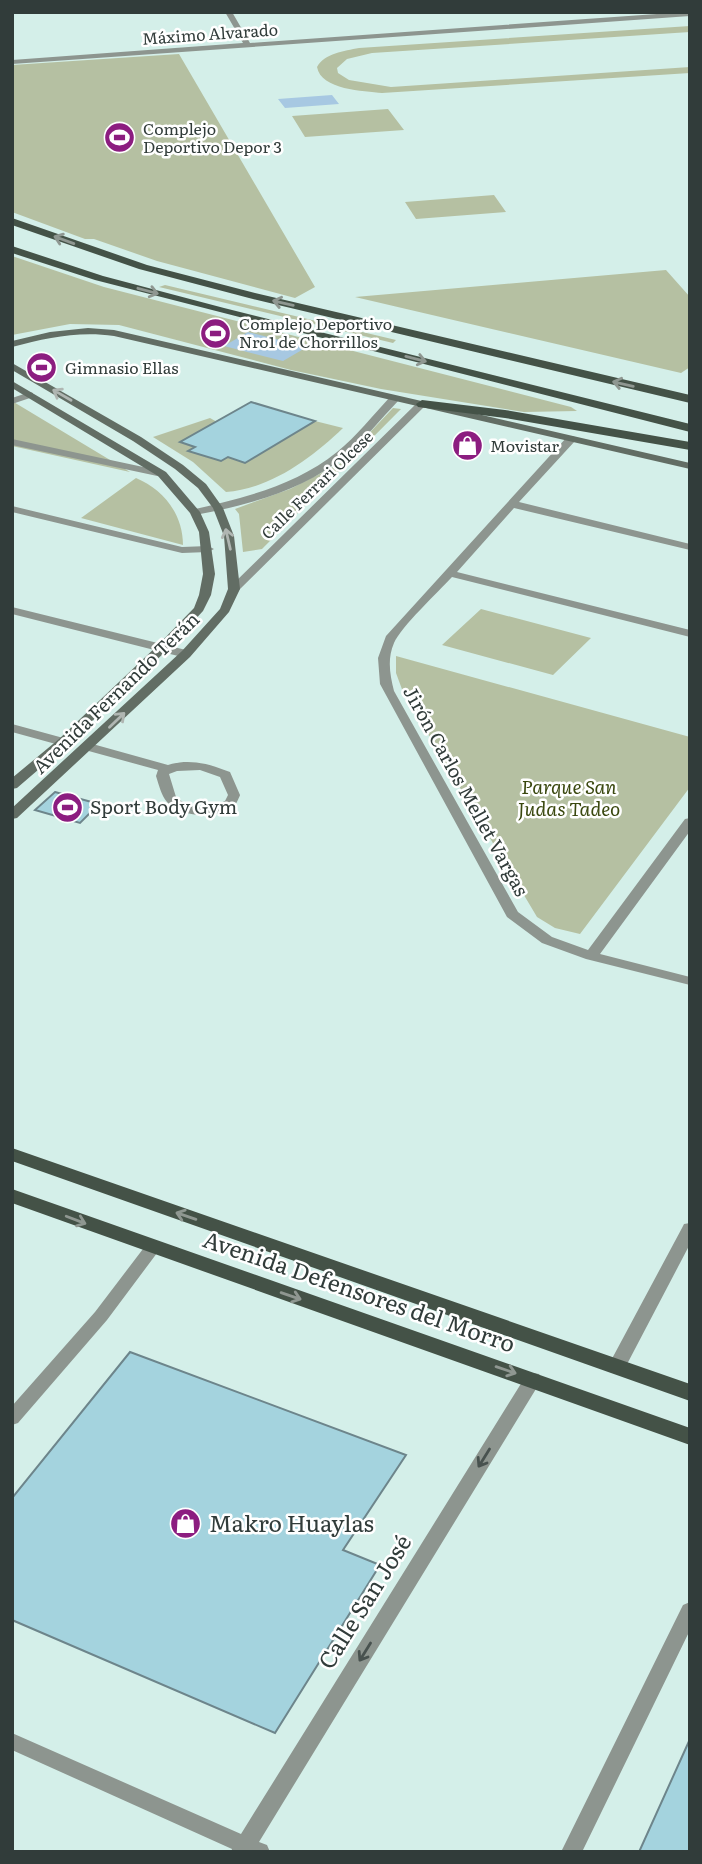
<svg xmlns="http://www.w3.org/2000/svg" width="702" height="1864" viewBox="0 0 702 1864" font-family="Literata,serif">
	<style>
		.green { fill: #b5c0a2 }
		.water { fill: #a7c8e2 }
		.building { fill: #a4d3de; stroke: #6d858b; stroke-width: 2 }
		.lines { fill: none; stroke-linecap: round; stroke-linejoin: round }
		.street { fill: #8d958f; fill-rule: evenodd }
		.secondary { fill: #626d64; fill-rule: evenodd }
		.primary { fill: #445247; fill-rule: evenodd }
		.oneway { stroke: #8f9791 }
		.oneway2 { stroke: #b0b6b2 }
		.oneway3 { stroke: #48524f }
		.labels { text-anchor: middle; stroke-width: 5; stroke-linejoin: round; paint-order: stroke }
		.far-street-label { font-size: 16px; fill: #313c3a; stroke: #fff }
		.far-poi-label { font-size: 16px; fill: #313c3a; stroke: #fff; text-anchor: start }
		.street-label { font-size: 19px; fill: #313c3a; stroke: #fff }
		.park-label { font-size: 19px; font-style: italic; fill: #3a480f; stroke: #fff }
		.poi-label { font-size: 19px; fill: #313c3a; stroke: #fff; text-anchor: start }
		.near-street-label { font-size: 23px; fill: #313c3a; stroke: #fff }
		.near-poi-label { font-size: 23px; fill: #313c3a; stroke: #fff; text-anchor: start }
	</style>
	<rect width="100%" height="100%" fill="#d4efe9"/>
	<path class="green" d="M690,26V32L372,53L347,59L337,68L338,73L349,80L391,87L690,67V73L382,93C364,91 321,90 317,67C325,53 344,51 359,48Z
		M179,54L315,287L295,298L157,261L94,239H85L12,212V65Z
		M388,109L404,130L305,137L292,116Z
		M494,195L506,212L416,219L405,202Z
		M12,256L104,287L571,407L577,411L524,412L381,389L291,370L119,325L70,324L12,335Z
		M666,270L690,297V367L681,373L355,297Z
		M165,285L396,340L393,343L159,287Z
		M12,401L130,472L12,446Z
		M393,408L401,409L262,549L243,552L239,514L235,509L290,489L341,463Z
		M210,418L217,422L181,443L195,447L189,451L221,461L228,457L245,463L315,421L343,428C312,458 270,489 226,492L193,462L153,437Z
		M136,478C163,489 183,514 183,545L81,518Z
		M481,609L591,638L553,675L442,645Z
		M396,656L690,737V787L580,934L555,928L537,917L403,692L396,673Z"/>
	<path class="water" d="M332,95L339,104L285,108L278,99Z
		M248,332L307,347L283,361L224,346Z"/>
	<path class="building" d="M251,402L315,421L245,463L228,457L221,461L188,451L195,447L180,442Z
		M55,792L99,804L80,823L35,810Z
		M130,1352L406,1455L343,1550L380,1565L275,1733L12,1620V1498Z
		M690,1739V1852H639Z"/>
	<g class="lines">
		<path class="street" d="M225,12H232L250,43L685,12H690V16L12,64V60L243,43Z
			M30,392L33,393V397L12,404V398Z
			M394,396L398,397V401C380,420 364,440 345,456C303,491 248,505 195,515L190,512L191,510C243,498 295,486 337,452C357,436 373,415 390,397Z
			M418,402L427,404L238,591H230V587Z
			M571,436L575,437V441L519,502L690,544V550L514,508L457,572L690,630V637L452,577C438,592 401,627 394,643C387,659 390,675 394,691L518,912L552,937L588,950L685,819L690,818V831L600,954L690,977V985L586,959L542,943L507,917L380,684L378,658L386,636L567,437Z
			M12,439L162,471L167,474L162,477L12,445Z
			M12,506L182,547L208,546L214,549L208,552L182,553L12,512Z
			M12,607L190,651L192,654L186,658L12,614Z
			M12,724L67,739L69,742L63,746L12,732Z
			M89,743L168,765C190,758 209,764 230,772L240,795C240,796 236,804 235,805C221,820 180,818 167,802C161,795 159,785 156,776L158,770L85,750L83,747ZM200,770L220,777L228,795L225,801C208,810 191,810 176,797L169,774L177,771Z
			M690,1223V1244L625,1368L622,1372L616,1374L610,1372L607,1368L682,1228L684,1224Z
			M152,1243L158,1245L160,1249L107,1320L18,1423L12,1425V1406L95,1312L146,1245Z
			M533,1373L539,1374L542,1379L539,1384L259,1842L267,1845L270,1852H231L232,1849L12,1750V1733L241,1834L527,1374Z
			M690,1602V1630L582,1852H561L683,1605Z"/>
		<path class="secondary" d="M88,328L114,330L690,463V469L114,336C78,331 47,338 12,347V341L50,332Z
			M12,363L141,437L183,465L206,484L223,508L234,536L240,589L229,612L190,657L17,818L12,819V808L182,651L220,609L228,589L224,536L213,508L198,488L175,469L133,441L12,370Z
			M12,381L166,472L200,512L209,532L215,574L211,595L203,611L166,651L67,745L17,788L12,789V778L59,739L158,645L194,608L199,595L203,574L199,532L190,513L158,476L12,388Z"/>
		<path class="primary" d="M12,218L147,265L255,293L690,395V403L249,298L139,269L12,225Z
			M12,246L103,276L224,308L690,424V432L95,280L12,253Z
			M422,400L505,410L690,442V450L505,418L418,407L416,404Z
			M12,1148L690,1384V1401L12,1161Z
			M12,1189L690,1428V1445L12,1203Z"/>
	</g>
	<defs><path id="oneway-shaft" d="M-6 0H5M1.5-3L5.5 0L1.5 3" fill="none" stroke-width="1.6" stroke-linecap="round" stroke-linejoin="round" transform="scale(1.75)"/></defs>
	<g class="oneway">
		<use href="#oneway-shaft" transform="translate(64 240) rotate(-160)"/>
		<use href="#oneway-shaft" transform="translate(148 291) rotate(15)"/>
		<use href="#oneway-shaft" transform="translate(283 303) rotate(-167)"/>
		<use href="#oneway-shaft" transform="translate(416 359) rotate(14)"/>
		<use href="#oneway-shaft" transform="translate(623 384) rotate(-167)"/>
		<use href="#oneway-shaft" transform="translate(186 1216) rotate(-161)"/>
		<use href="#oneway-shaft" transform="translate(76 1220) rotate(21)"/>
		<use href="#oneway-shaft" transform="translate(291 1296) rotate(19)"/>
		<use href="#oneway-shaft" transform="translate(506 1370) rotate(19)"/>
	</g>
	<g class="oneway2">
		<use href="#oneway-shaft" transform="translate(62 395) rotate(-150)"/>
		<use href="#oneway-shaft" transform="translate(228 539) rotate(-103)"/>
		<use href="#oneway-shaft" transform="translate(117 720) rotate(-44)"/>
	</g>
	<g class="oneway3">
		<use href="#oneway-shaft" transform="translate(484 1458) rotate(122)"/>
		<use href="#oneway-shaft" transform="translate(365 1652) rotate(122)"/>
	</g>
	<defs>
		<symbol id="stadium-disc" viewBox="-11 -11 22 22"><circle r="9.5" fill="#8c1d80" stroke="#fff"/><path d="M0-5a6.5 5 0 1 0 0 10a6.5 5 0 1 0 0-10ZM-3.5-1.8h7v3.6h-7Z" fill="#fff"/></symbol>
		<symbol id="shop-disc" viewBox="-11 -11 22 22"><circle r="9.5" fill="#8c1d80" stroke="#fff"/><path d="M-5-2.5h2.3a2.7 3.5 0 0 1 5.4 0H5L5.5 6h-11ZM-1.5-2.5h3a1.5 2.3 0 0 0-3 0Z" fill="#fff"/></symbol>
	</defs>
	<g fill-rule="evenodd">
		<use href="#stadium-disc" x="102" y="120" width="35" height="35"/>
		<use href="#stadium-disc" x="198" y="316" width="35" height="35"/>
		<use href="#stadium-disc" x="24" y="350" width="35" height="35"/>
		<use href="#shop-disc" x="450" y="428" width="35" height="35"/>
		<use href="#stadium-disc" x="50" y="790" width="35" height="35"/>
		<use href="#shop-disc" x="168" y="1506" width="35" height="35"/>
	</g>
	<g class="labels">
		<g class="far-street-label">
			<text transform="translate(210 34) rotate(-4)" y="6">Máximo Alvarado</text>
			<text transform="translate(317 485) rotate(-44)" y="6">Calle Ferrari Olcese</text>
		</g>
		<g class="far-poi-label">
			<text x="143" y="135">Complejo<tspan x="143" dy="18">Deportivo Depor 3</tspan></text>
			<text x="239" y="330">Complejo Deportivo<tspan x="239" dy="18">Nro1 de Chorrillos</tspan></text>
			<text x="65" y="374">Gimnasio Ellas</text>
			<text x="490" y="452">Movistar</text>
		</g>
		<g class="street-label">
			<text transform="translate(116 693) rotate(-44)" y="7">Avenida Fernando Terán</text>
			<text transform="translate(466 791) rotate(61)" y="7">Jirón Carlos Mellet Vargas</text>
		</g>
		<g class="park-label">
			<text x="569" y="794">Parque San<tspan x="569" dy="22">Judas Tadeo</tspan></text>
		</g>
		<g class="poi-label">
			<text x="90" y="814">Sport Body Gym</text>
		</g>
		<g class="near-street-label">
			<text transform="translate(359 1292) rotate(19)" y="8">Avenida Defensores del Morro</text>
			<text transform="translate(365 1602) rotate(-58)" y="8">Calle San José</text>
		</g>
		<g class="near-poi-label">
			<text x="209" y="1532">Makro Huaylas</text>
		</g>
	</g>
	<rect width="702" height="1864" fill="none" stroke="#313c3a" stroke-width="28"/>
</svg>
